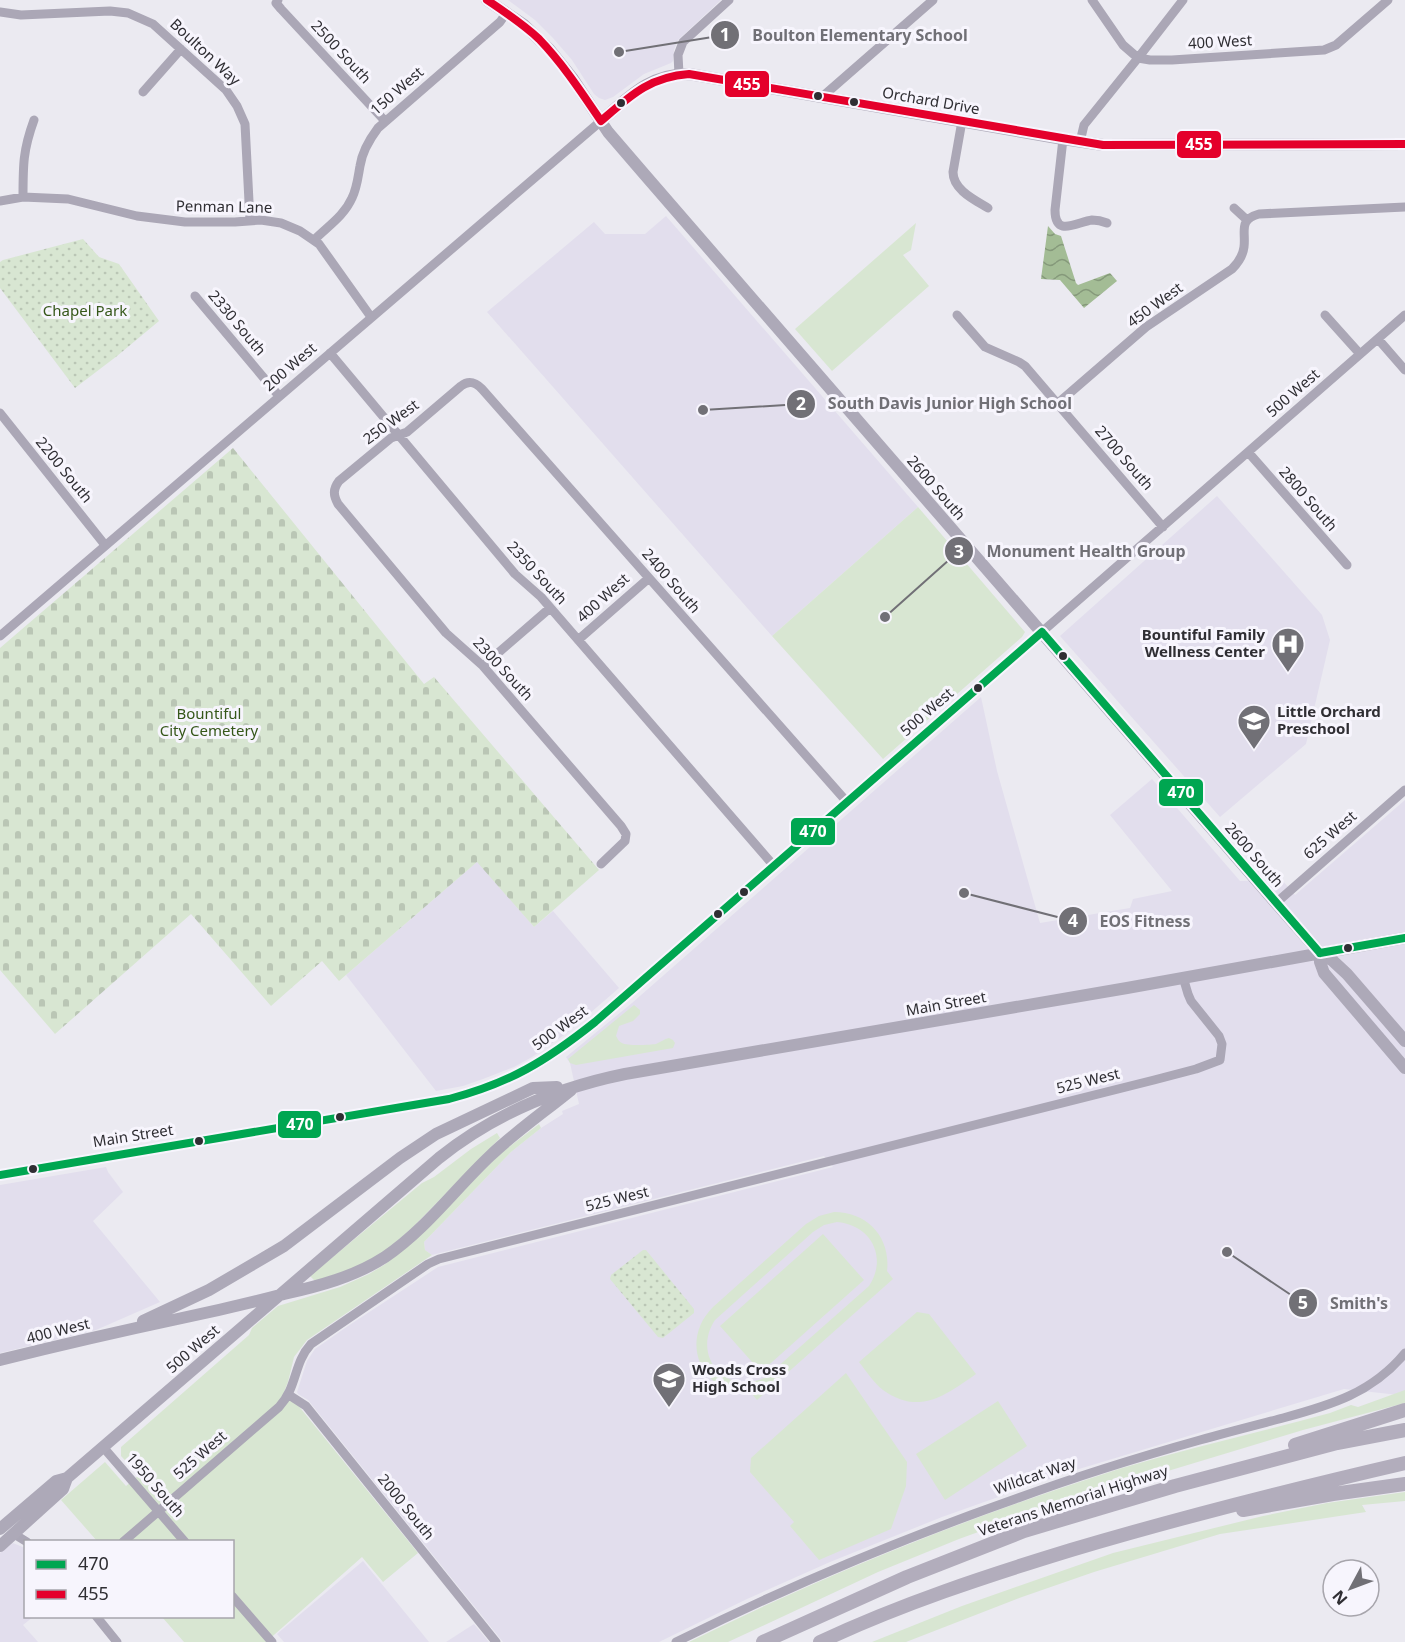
<svg xmlns="http://www.w3.org/2000/svg" width="1405" height="1642" viewBox="0 0 1405 1642" font-family="'Noto Sans',sans-serif">
	<style>
		.built { fill: #e2deed }
		.grass { fill: #d8e6d2; fill-rule: evenodd }
		.cemetery { fill: url(#cemetery-stones) }
		.park { fill: url(#park-dots) }
		.water { fill: url(#water-waves) }
		.lines { fill: none; stroke-linecap: round; stroke-linejoin: round }
		.minor { stroke: #aba7b6; stroke-width: 9 }
		.major { stroke: #ada9b8; stroke-width: 12 }
		.highway { stroke: #b2adbc; stroke-width: 14 }
		.bus-1-casing { stroke: #f7f5fd; stroke-width: 12 }
		.bus-2-casing { stroke: #f7f5fd; stroke-width: 12 }
		.bus-1 { stroke: #00a651; stroke-width: 8 }
		.bus-2 { stroke: #e4002b; stroke-width: 8 }
		.bus-dot { fill: #2f2e33; stroke: #f7f5fd; stroke-width: 2 }
		.labels { text-anchor: middle; stroke-width: 6; stroke-linejoin: round; paint-order: stroke }
		.street-label { font-size: 15px; fill: #2f2e33; stroke: #f7f5fd }
		.park-label { font-size: 15px; fill: #355719; stroke: #f7f5fd }
		.poi-label { font-size: 15px; font-weight: bold; fill: #2f2e33; stroke: #f7f5fd; text-anchor: start }
		.leader { fill: none; stroke: #717076; stroke-width: 2 }
		.callout-dot { fill: #717076; stroke: #f7f5fd; stroke-width: 2 }
		.mark-label { font-size: 18px; text-anchor: middle; font-weight: bold; fill: #fff }
		.callout-label { font-size: 16px; text-anchor: middle; font-weight: bold; fill: #717076; stroke: #f7f5fd; stroke-width: 6; stroke-linejoin: round; paint-order: stroke }
		.line-badge { stroke: #f7f5fd; stroke-width: 2 }
		.badge-label { font-size: 16px; text-anchor: middle; font-weight: bold; fill: #fff }
	</style>
	<defs>
		<pattern id="cemetery-stones" width="16" height="16" patternUnits="userSpaceOnUse" patternTransform="scale(1.5)"><rect width="16" height="16" fill="#d8e6d2"/><path d="M2 7V4a2 2 0 0 1 4 0v3zM10 15v-3a2 2 0 0 1 4 0v3z" fill="#bac6b5"/></pattern>
		<pattern id="park-dots" width="8" height="8" patternUnits="userSpaceOnUse" patternTransform="scale(1.5)"><rect width="8" height="8" fill="#d8e6d2"/><path d="M2 2h.1M6 6h.1" fill="none" stroke="#bac6b5" stroke-width="1.8" stroke-linecap="round"/></pattern>
		<pattern id="water-waves" width="16" height="10" patternUnits="userSpaceOnUse" patternTransform="scale(1.5)"><rect width="16" height="10" fill="#a3bc95"/><path d="M0 5q4-4 8 0t8 0" fill="none" stroke="#85997a"/></pattern>
	</defs>
	<rect width="100%" height="100%" fill="#ebeaf1"/>
	<path class="built" d="M508,0H721L678,40L674,50L673,61L671,63L644,74L613,97L605,100L599,98L594,94L572,60L553,38L535,20Z
		M666,216L918,507L772,636L487,312L594,222L605,234H645Z
		M1217,496L1322,615L1330,640L1306,744L1220,817L1060,636Z
		M981,697L997,771L1040,923L1130,908L1133,899L1172,891L1110,815L1152,779L1240,881L1282,880L1295,895L1405,800V1392L1399,1395L1344,1389L1069,1472L942,1517L830,1562L747,1599L659,1642H503L308,1400L298,1394L297,1392L307,1361L315,1349L348,1326L438,1267L833,1167L824,1156L432,1255L425,1250L424,1242L511,1152L541,1128L563,1114L562,1111L579,1104L570,1063L566,1057L632,1003Z
		M478,861L534,927L553,911L619,988L567,1033L532,1057L514,1067L483,1079L463,1086L436,1091L346,975Z
		M106,1167L108,1172L123,1192L93,1221L160,1302L96,1330L0,1353V1185Z
		M13,1543L25,1548L26,1616L33,1617L23,1625L38,1642H0V1553Z
		M363,1561L429,1642H284L277,1634Z
		M474,1624L489,1642H446Z"/>
	<path class="grass" d="M916,223L911,250L903,255L929,286L832,371L795,329Z
		M918,507L1025,632L1022,637L883,759L772,636Z
		M634,1005L640,1010V1014L633,1021L619,1026L616,1036C618,1039 618,1041 622,1043C626,1046 650,1045 656,1044C661,1042 664,1039 669,1038L673,1040L675,1043L673,1048L576,1065L570,1063L568,1059Z
		M539,1124L541,1128L511,1152L424,1242L425,1250L432,1255L307,1340L294,1357L288,1382L284,1392L297,1404L418,1553L383,1582L362,1557L266,1642H184L162,1617L232,1616V1542L97,1541L61,1500L105,1462L126,1486L139,1475L121,1456V1447L249,1335L252,1328L278,1306L340,1287L369,1274L384,1265L407,1247L500,1154Z
		M497,1133L500,1138L413,1227L388,1249L362,1266L315,1281L310,1276L422,1183L434,1177L471,1149Z
		M834,1212C868,1212 891,1238 887,1271L893,1279L757,1400L751,1393C702,1395 678,1342 713,1307L806,1224L819,1216ZM837,1222C871,1225 888,1257 869,1286L766,1377C726,1397 691,1356 715,1320L813,1232L824,1225Z
		M823,1234L864,1280L761,1372L720,1326Z
		M917,1312L929,1314L976,1374C946,1395 919,1416 883,1390C874,1383 866,1371 859,1362Z
		M846,1373L907,1462L906,1486L891,1529L819,1560L790,1526L794,1522L750,1472L751,1458Z
		M1405,1390V1403L1303,1430L1039,1510L959,1539L878,1572L728,1642H689C828,1573 972,1516 1119,1469C1189,1448 1260,1432 1330,1413L1351,1405L1358,1407Z
		M998,1401L1027,1446L945,1500L916,1454Z
		M1405,1492V1501L1362,1505L1366,1512L1220,1534L1094,1572L1022,1597L906,1642H872L962,1606L1113,1553L1263,1516L1327,1503Z"/>
	<path class="cemetery" d="M233,448L424,684L434,677L599,870L534,927L477,862L339,981L322,961L271,1006L191,914L55,1034L0,970V648Z"/>
	<path class="park" d="M83,239L99,257L119,264L159,321L117,356L75,388L0,288V262L3,260Z
		M643,1250H646L694,1309V1313L663,1338L658,1337L610,1279L611,1275Z"/>
	<path class="water" d="M1048,226L1055,234L1061,236L1076,283L1078,285L1110,273L1117,281L1084,308L1060,280L1041,279Z"/>
	<g class="lines">
		<path class="minor" d="M278,0L276,3L281,9L385,121
			M1092,0L1123,45L1138,58L1183,0
			M0,12L21,15L110,11L128,13L153,24L226,90L237,106L245,124L250,221
			M679,74L678,55L683,42L729,0
			M143,92L181,49
			M822,97L933,0
			M962,121L953,172C953,190 975,200 988,208
			M1063,139L1055,210C1055,238 1077,222 1092,220C1098,220 1102,221 1107,223
			M1080,142L1084,125L1138,58L1150,60H1172L1324,50L1336,45L1388,0
			M23,197C23,165 23,150 34,120
			M0,201L23,197L68,199L137,216L185,222H235L261,220L281,223L300,231L319,244L371,317
			M1234,208L1247,220
			M314,240C328,226 344,216 352,198C357,188 358,177 360,166C362,152 369,140 378,128L500,22L507,12
			M195,296L279,396
			M957,315L985,347L1019,362L1025,366L1163,527
			M1325,315L1360,354
			M1378,339L1405,370
			M330,353L515,574L541,597L774,866
			M1057,404L1146,327L1232,269C1238,263 1243,255 1244,247C1246,231 1238,220 1259,214L1405,207
			M0,413L105,545
			M1248,452L1347,565
			M0,636L601,121
			M578,640L649,578
			M483,666L550,608
			M601,864L625,841L626,834L621,826L483,666L446,633L338,504C333,495 333,489 339,481L391,438L407,432L461,386C469,380 475,382 482,389L847,802
			M1276,903L1405,790
			M0,1175L449,1099C476,1092 502,1083 527,1070C552,1057 574,1039 595,1022L1405,315
			M289,1395L306,1406L496,1642
			M103,1447L185,1542
			M14,1534L27,1542
			M123,1542L279,1407C298,1386 293,1364 311,1344L428,1264L439,1259L1154,1080L1196,1069L1220,1060L1222,1044L1219,1036L1191,1001L1188,994L1183,977
			M232,1596L272,1642
			M96,1616L117,1642
			M676,1642C787,1587 901,1539 1018,1498C1078,1476 1139,1457 1200,1440C1228,1432 1256,1425 1283,1418C1331,1405 1372,1393 1405,1353"/>
		<path class="major" d="M487,0L524,25L549,49L573,79L608,132L645,175L1276,903L1320,953L1333,961L1347,974L1405,1041
			M601,121C629,97 649,74 689,74L1063,139L1103,145L1405,144
			M1320,953V962L1324,973L1405,1068
			M143,1321L209,1290L284,1246L400,1158L436,1134L533,1088L557,1087
			M0,1360C60,1345 121,1331 182,1318C216,1311 250,1303 284,1294C319,1286 354,1277 385,1257C425,1230 455,1189 490,1156C515,1132 544,1112 571,1090
			M0,1529L56,1481L67,1478L439,1158C494,1114 556,1088 625,1074L1127,988L1405,938
			M0,1546L63,1489L67,1478"/>
		<path class="highway" d="M1295,1445L1405,1410
			M1243,1510L1333,1494L1405,1484
			M763,1642L907,1577L1024,1531L1175,1486L1337,1443L1405,1430
			M820,1642C901,1604 986,1576 1071,1550C1182,1517 1293,1489 1405,1463"/>
		<defs>
			<path id="bus-1" d="M1042,632L1320,953
				M1320,953L1405,938
				M0,1175L449,1099C510,1083 546,1061 595,1022L1042,632"/>
			<path id="bus-2" d="M487,0C505,12 523,24 539,39C563,64 582,93 601,121
				M601,121C630,96 649,77 689,74L1103,145L1405,144"/>
		</defs>
		<use href="#bus-1" class="bus-1-casing"/>
		<use href="#bus-2" class="bus-2-casing"/>
		<use href="#bus-1" class="bus-1"/>
		<use href="#bus-2" class="bus-2"/>
	</g>
	<defs>
		<symbol id="hospital-pin" viewBox="-11 -11 22 30"><path d="M0 17L-7.5 6A9.5 9.5 0 1 1 7.5 6Z" fill="#717076" stroke="#f7f5fd"/><path d="M-5-5h3v3.5h4V-5h3V5h-3V1.5h-4V5h-3Z" fill="#fff"/></symbol>
		<symbol id="school-pin" viewBox="-11 -11 22 30"><path d="M0 17L-7.5 6A9.5 9.5 0 1 1 7.5 6Z" fill="#717076" stroke="#f7f5fd"/><path d="M0-5L7-2L0 1L-7-2ZM-4 1L0 2.5L4 1V4Q0 6-4 4Z" fill="#fff"/></symbol>
	</defs>
	<g fill-rule="evenodd">
		<use href="#hospital-pin" x="1269" y="625" width="38" height="52"/>
		<use href="#school-pin" x="1235" y="702" width="38" height="52"/>
		<use href="#school-pin" x="650" y="1360" width="38" height="52"/>
	</g>
	<g class="bus-dot">
		<circle cx="818" cy="96" r="5"/>
		<circle cx="854" cy="102" r="5"/>
		<circle cx="621" cy="103" r="5"/>
		<circle cx="1063" cy="656" r="5"/>
		<circle cx="978" cy="688" r="5"/>
		<circle cx="744" cy="892" r="5"/>
		<circle cx="718" cy="914" r="5"/>
		<circle cx="1348" cy="948" r="5"/>
		<circle cx="340" cy="1117" r="5"/>
		<circle cx="199" cy="1141" r="5"/>
		<circle cx="33" cy="1169" r="5"/>
	</g>
	<g class="labels">
		<g class="street-label">
			<text transform="translate(1220 42) rotate(-3)" y="5">400 West</text>
			<text transform="translate(205 52) rotate(43)" y="5">Boulton Way</text>
			<text transform="translate(341 52) rotate(47)" y="5">2500 South</text>
			<text transform="translate(397 91) rotate(-41)" y="5">150 West</text>
			<text transform="translate(931 101) rotate(10)" y="5">Orchard Drive</text>
			<text transform="translate(224 207) rotate(1)" y="5">Penman Lane</text>
			<text transform="translate(1155 305) rotate(-36)" y="5">450 West</text>
			<text transform="translate(237 323) rotate(50)" y="5">2330 South</text>
			<text transform="translate(290 367) rotate(-41)" y="5">200 West</text>
			<text transform="translate(1293 393) rotate(-41)" y="5">500 West</text>
			<text transform="translate(391 422) rotate(-36)" y="5">250 West</text>
			<text transform="translate(1124 458) rotate(49)" y="5">2700 South</text>
			<text transform="translate(64 470) rotate(51)" y="5">2200 South</text>
			<text transform="translate(936 488) rotate(49)" y="5">2600 South</text>
			<text transform="translate(1308 499) rotate(49)" y="5">2800 South</text>
			<text transform="translate(537 573) rotate(47)" y="5">2350 South</text>
			<text transform="translate(671 581) rotate(49)" y="5">2400 South</text>
			<text transform="translate(603 598) rotate(-42)" y="5">400 West</text>
			<text transform="translate(503 669) rotate(47)" y="5">2300 South</text>
			<text transform="translate(927 712) rotate(-41)" y="5">500 West</text>
			<text transform="translate(1330 835) rotate(-41)" y="5">625 West</text>
			<text transform="translate(1254 855) rotate(49)" y="5">2600 South</text>
			<text transform="translate(946 1004) rotate(-10)" y="5">Main Street</text>
			<text transform="translate(560 1028) rotate(-36)" y="5">500 West</text>
			<text transform="translate(1088 1081) rotate(-14)" y="5">525 West</text>
			<text transform="translate(133 1136) rotate(-9)" y="5">Main Street</text>
			<text transform="translate(617 1199) rotate(-14)" y="5">525 West</text>
			<text transform="translate(58 1331) rotate(-14)" y="5">400 West</text>
			<text transform="translate(193 1349) rotate(-41)" y="5">500 West</text>
			<text transform="translate(200 1455) rotate(-41)" y="5">525 West</text>
			<text transform="translate(1035 1476) rotate(-19)" y="5">Wildcat Way</text>
			<text transform="translate(155 1485) rotate(49)" y="5">1950 South</text>
			<text transform="translate(1073 1501) rotate(-18)" y="5">Veterans Memorial Highway</text>
			<text transform="translate(406 1507) rotate(51)" y="5">2000 South</text>
		</g>
		<g class="park-label">
			<text x="85" y="316">Chapel Park</text>
			<text x="209" y="719">Bountiful<tspan x="209" dy="17">City Cemetery</tspan></text>
		</g>
		<g class="poi-label">
			<text x="1265" y="640" text-anchor="end">Bountiful Family<tspan x="1265" dy="17">Wellness Center</tspan></text>
			<text x="1277" y="717">Little Orchard<tspan x="1277" dy="17">Preschool</tspan></text>
			<text x="692" y="1375">Woods Cross<tspan x="692" dy="17">High School</tspan></text>
		</g>
	</g>
	<path class="leader" d="M619 52L725 35M703 410L801 404M885 617L959 551M964 893L1073 921M1227 1252L1303 1303"/>
	<g class="callout-dot">
		<circle cx="619" cy="52" r="6"/>
		<circle cx="703" cy="410" r="6"/>
		<circle cx="885" cy="617" r="6"/>
		<circle cx="964" cy="893" r="6"/>
		<circle cx="1227" cy="1252" r="6"/>
		<circle cx="725" cy="35" r="15"/>
		<circle cx="801" cy="404" r="15"/>
		<circle cx="959" cy="551" r="15"/>
		<circle cx="1073" cy="921" r="15"/>
		<circle cx="1303" cy="1303" r="15"/>
	</g>
	<g class="mark-label">
		<text x="725" y="41">1</text>
		<text x="801" y="410">2</text>
		<text x="959" y="558">3</text>
		<text x="1073" y="927">4</text>
		<text x="1303" y="1309">5</text>
	</g>
	<g class="callout-label">
		<text x="860" y="41">Boulton Elementary School</text>
		<text x="950" y="409">South Davis Junior High School</text>
		<text x="1086" y="557">Monument Health Group</text>
		<text x="1145" y="927">EOS Fitness</text>
		<text x="1359" y="1309">Smith's</text>
	</g>
	<g class="line-badge">
		<rect x="724" y="70" width="46" height="28" rx="6" fill="#e4002b"/>
		<rect x="1176" y="130" width="46" height="29" rx="6" fill="#e4002b"/>
		<rect x="1158" y="778" width="46" height="29" rx="6" fill="#00a651"/>
		<rect x="790" y="817" width="46" height="29" rx="6" fill="#00a651"/>
		<rect x="277" y="1110" width="45" height="29" rx="6" fill="#00a651"/>
	</g>
	<g class="badge-label">
		<text x="747" y="90">455</text>
		<text x="1199" y="150">455</text>
		<text x="1181" y="798">470</text>
		<text x="813" y="837">470</text>
		<text x="300" y="1130">470</text>
	</g>
	<rect x="24" y="1540" width="210" height="78" fill="#f7f5fd" stroke="#a7a5ac" stroke-width="1.5"/>
	<rect x="36" y="1560" width="30" height="9" fill="#00a651" stroke="#a7a5ac" stroke-width="1.5"/>
	<text x="78" y="1570" font-size="18" fill="#2f2e33">470</text>
	<rect x="36" y="1590" width="30" height="9" fill="#e4002b" stroke="#a7a5ac" stroke-width="1.5"/>
	<text x="78" y="1600" font-size="18" fill="#2f2e33">455</text>
	<g transform="translate(1351 1588) rotate(229)"><circle r="28" fill="#f7f5fd" stroke="#a7a5ac" stroke-width="1.5"/>
	<path d="M0-4.5L10 22L0 15L-10 22Z" fill="#717076"/>
	<text y="-9" font-size="16" font-weight="bold" text-anchor="middle" fill="#2f2e33">N</text>
	</g>
</svg>
